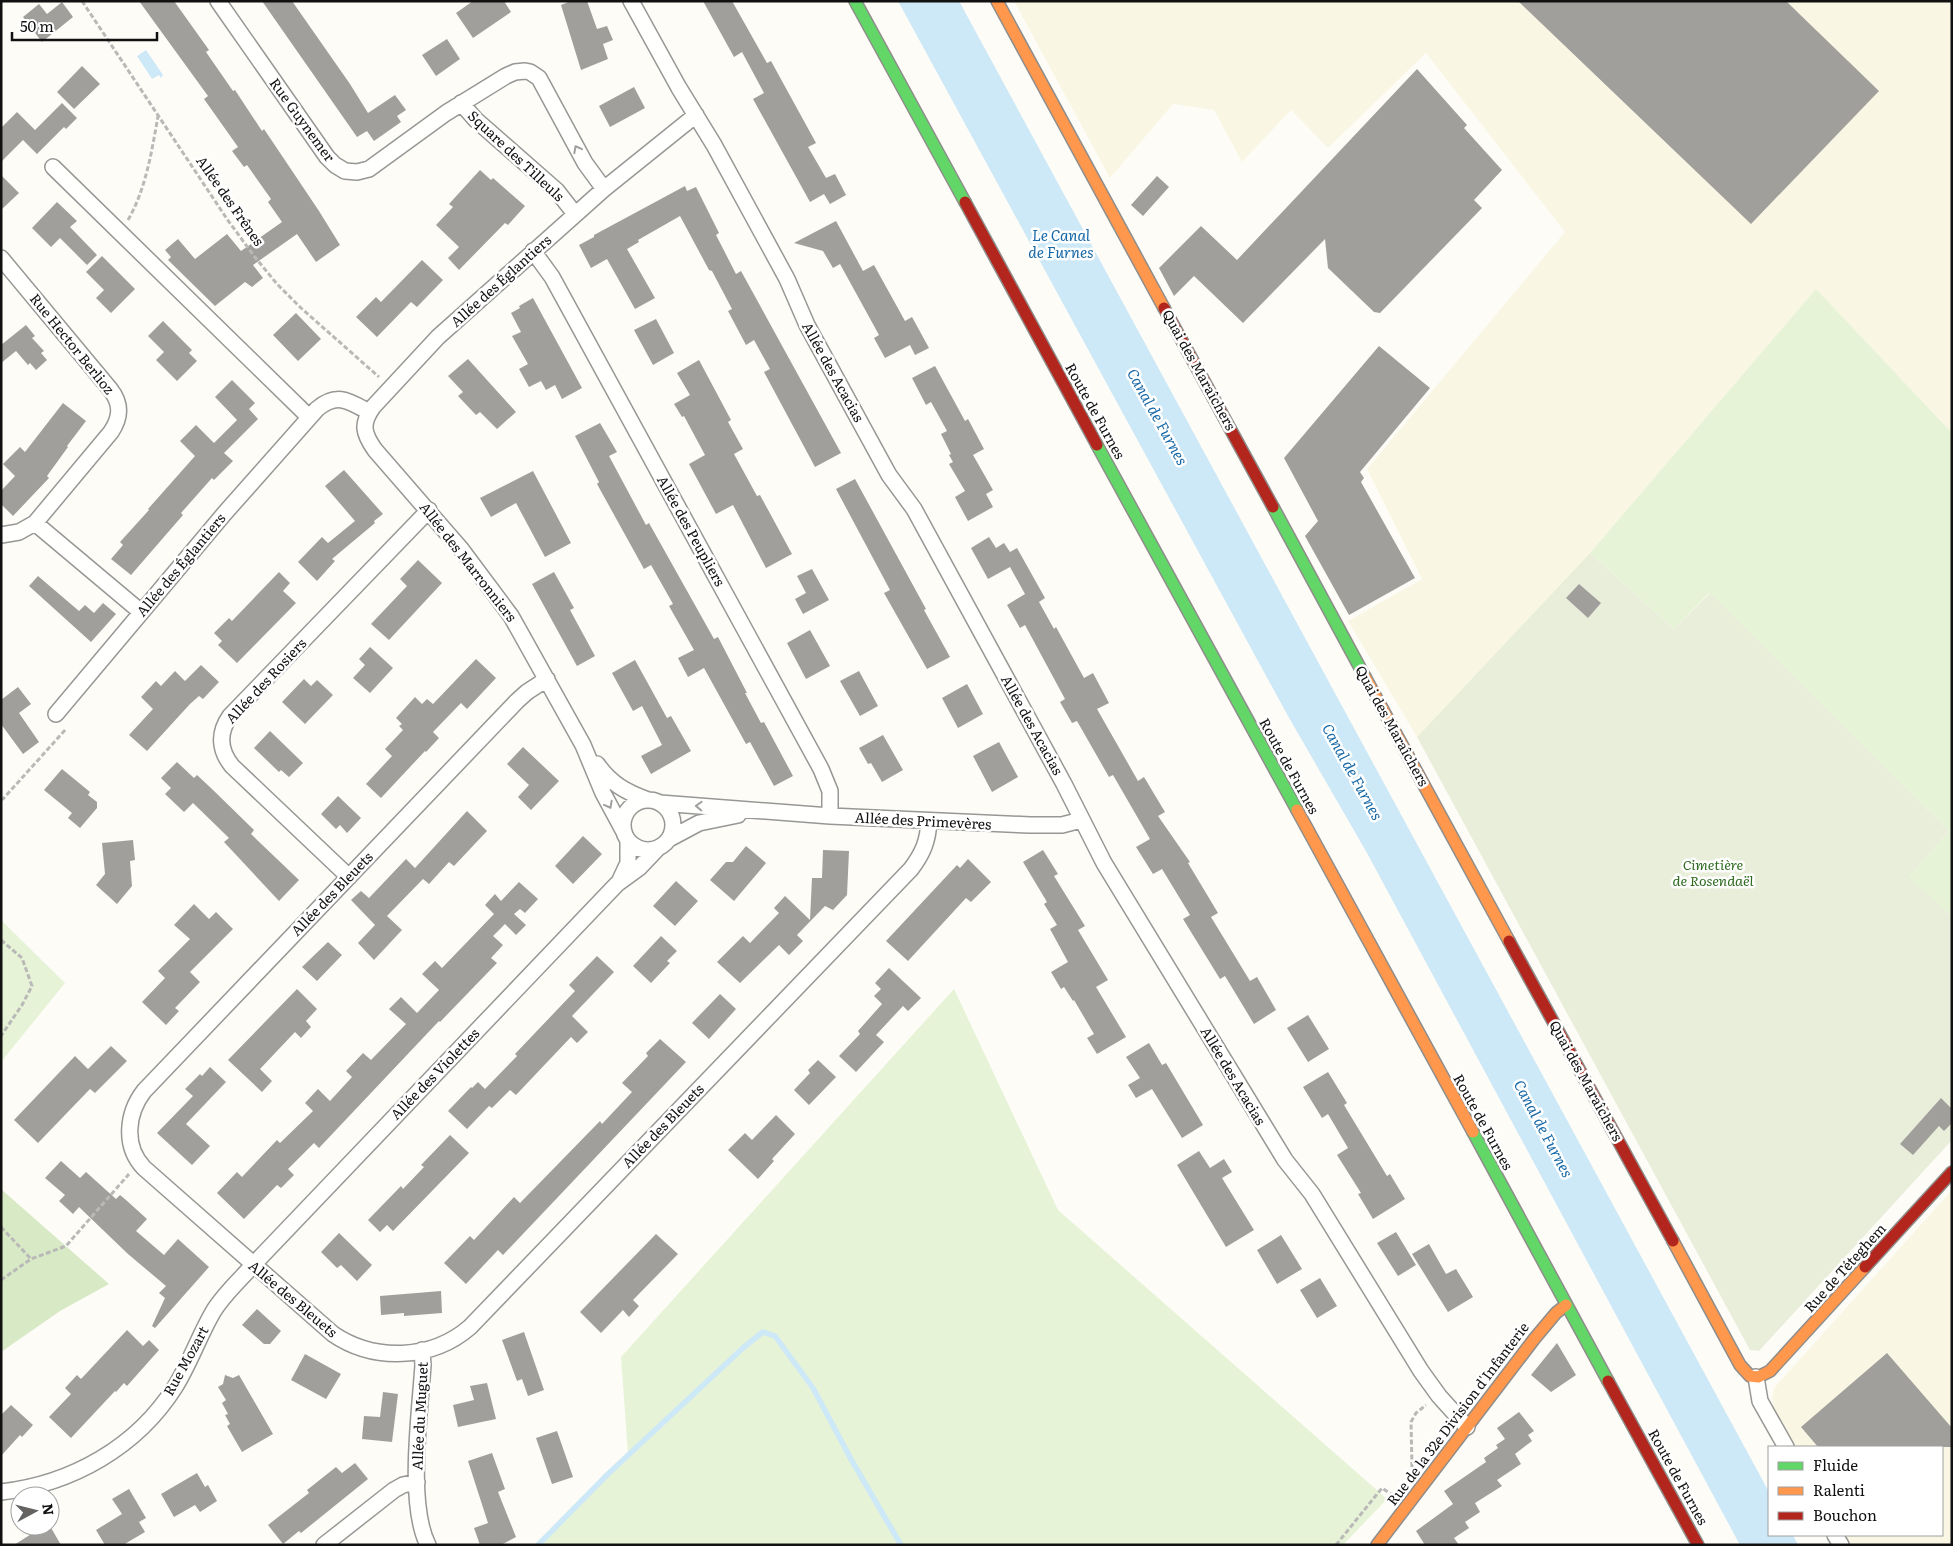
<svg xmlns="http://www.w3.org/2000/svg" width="1953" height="1546" viewBox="0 0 1953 1546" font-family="Literata,serif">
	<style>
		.farmland { fill: #f9f7e4 }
		.green { fill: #e7f3d7 }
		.forest { fill: #d8eac5 }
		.cemetery { fill: #e9eedb }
		.water { fill: #cde8f7 }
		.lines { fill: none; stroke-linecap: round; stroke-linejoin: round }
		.stream { stroke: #cde8f7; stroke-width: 5.5 }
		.building { fill: #a19f9c }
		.street-casing { stroke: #979795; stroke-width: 18 }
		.fast-casing { stroke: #8e8d8b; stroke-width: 14 }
		.slow-casing { stroke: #8e8d8b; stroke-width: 14 }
		.jam-casing { stroke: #8e8d8b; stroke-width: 14 }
		.path { stroke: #b9b9b8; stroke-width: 3; stroke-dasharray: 5 2.5; stroke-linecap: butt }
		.street { stroke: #fffffe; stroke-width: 15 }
		.fast { stroke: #63d668; stroke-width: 11 }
		.slow { stroke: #ff974d; stroke-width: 11 }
		.jam { stroke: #b3261e; stroke-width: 11 }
		.oneway { stroke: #a0a09f }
		.labels { text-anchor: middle; stroke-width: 5; stroke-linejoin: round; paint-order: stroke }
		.street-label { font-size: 14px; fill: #111; stroke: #fff }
		.park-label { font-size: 14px; font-style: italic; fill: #2f6b1f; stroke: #fff }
		.water-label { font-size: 15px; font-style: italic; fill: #1768a6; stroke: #fff }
	</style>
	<rect width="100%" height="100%" fill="#fdfcf7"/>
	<path class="farmland" d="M1014,1H1952V433L1816,290L1590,553L1417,737L1348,621L1422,579L1367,469L1565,232L1426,53L1328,148L1291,110L1242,162L1214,110L1173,104L1110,178Z
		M1952,1190V1545H1847L1841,1535H1942V1447H1793L1775,1415L1772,1398L1774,1388Z"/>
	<path class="green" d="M1816,289L1952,433V916L1908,878L1949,831L1709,593L1674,629L1590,553Z
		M1,920L65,983L1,1062Z
		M954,989L1058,1210L1387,1499L1343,1545H535L628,1454L621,1357Z"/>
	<path class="forest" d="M2,1190L109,1284L60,1311L1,1352Z"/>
	<path class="cemetery" d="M1590,553L1674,629L1710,593L1949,831L1909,877L1952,916V1140L1759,1351L1750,1350L1417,737Z"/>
	<path class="water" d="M898,1H959L1769,1492V1535H1793L1798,1545H1740L1367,853L1288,716Z
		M146,50L163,75L161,78L159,75L152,79L137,56Z"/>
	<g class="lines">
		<path class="stream" d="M538,1545L608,1474L744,1347L763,1332L775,1336L813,1388L852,1461L901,1545"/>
	</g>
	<path class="building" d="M139,1H174L209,50L206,52L233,91L235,90L262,131L264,129L319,211L340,245L316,262L297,234L253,265L263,278L252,287L245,282L215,306L168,260L171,257L165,250L178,239L195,259L227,234L241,251L282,222L268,202L271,199L247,165L244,167L232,151L238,147L204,99L208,96Z
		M262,1H292L350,84L368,113L395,95L406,110L397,116L401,122L374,141L367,131L357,137Z
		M473,1H504L511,12L473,38L456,13Z
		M571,1H587L597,29L607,26L613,40L603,44L608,59L581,70L561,5Z
		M703,1H732L767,63L771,61L816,143L808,147L826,178L835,174L846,195L830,204L824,194L810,202L753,99L764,93L742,52L734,57Z
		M1518,1H1786L1879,91L1751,224Z
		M62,2L73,17L42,42L23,17L39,4L47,14Z
		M447,39L460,59L436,76L422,55Z
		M82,66L100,84L74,109L57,92Z
		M1417,69L1467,125L1464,128L1502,170L1474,200L1482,208L1380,313L1374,312L1328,268L1325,239L1243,323L1194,276L1174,296L1159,268L1201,226L1237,260Z
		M634,87L645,108L610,127L599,106Z
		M62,103L77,118L66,129L64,127L37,154L23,140L1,162V128L17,112L35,130Z
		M480,170L491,180L493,178L525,206L508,225L505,223L459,270L448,258L459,247L436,225L453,207L449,204Z
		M1,175L19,193L1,210Z
		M1157,176L1169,187L1143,216L1131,205Z
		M685,186L687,191L696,187L719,233L716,235L736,274L741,271L841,453L815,467L764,372L770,369L754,340L746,345L728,311L732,309L712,271L709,270L680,216L638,240L639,242L627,249L655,298L635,309L607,259L591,268L579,245L594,237V235Z
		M57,202L77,221L70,227L97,255L87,265L60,238L51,247L32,228Z
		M836,221L863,271L874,265L905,321L912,317L929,348L915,355L910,345L885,358L874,338L879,335L840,264L833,268L823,251L794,243Z
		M102,256L135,289L111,313L96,298L104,290L86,272Z
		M422,260L443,280L417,307L411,302L377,337L356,317L376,297L381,302Z
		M533,298L582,388L562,399L555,385L546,390L541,381L529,387L519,369L528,364L512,336L521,332L511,313L520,308L519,306Z
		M296,313L321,339L298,361L273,335Z
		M656,319L674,353L653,365L634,330Z
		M163,321L192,350L189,353L197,361L177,381L156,360L164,352L148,336Z
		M26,325L35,336L32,338L44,351L41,353L47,360L36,370L30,363L28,365L16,351L1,363V345Z
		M1379,346L1430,388L1360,472L1364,478L1361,482L1415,578L1349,615L1305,536L1318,521L1284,458Z
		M468,359L516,412L497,429L480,412L476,415L458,396L463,392L448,376Z
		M699,360L731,420L728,422L743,449L734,454L757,496L760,495L792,554L766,568L733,505L716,514L689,464L705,455L684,416L682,417L674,404L690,395L677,373Z
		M935,366L965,421L968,419L984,449L973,455L993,490L986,494L993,507L968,521L955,497L965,491L949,464L953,462L949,455L951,454L941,434L947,431L931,402L926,405L912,378Z
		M232,380L255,403L249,409L258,419L224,453L233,461L214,480L212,478L181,513L183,515L131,575L111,559L123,545L120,542L149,510L148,509L195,456L180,441L196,425L214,443L237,420L215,397Z
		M63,403L86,421L67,446L68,447L47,476L49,478L13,516L1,504V491L15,476L3,464L20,447L25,452Z
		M600,423L617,452L609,456L646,525L649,523L714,639L718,637L747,693H745L761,723L764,722L793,776L774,786L750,742L746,744L704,668L688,677L678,658L694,650L669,606L673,604L651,565L644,569L597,484L599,482L575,436Z
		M344,470L383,514L374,521L375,523L332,559L335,561L317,581L298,562L322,537L328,543L355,521L325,486Z
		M533,471L571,543L545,557L516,503L491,517L480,498Z
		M855,479L926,609L924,610L950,657L927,669L884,593L890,590L836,489Z
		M989,537L996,548L1004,543L1010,552L1017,548L1045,598L1039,602L1054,629L1056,627L1084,678L1093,673L1109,703L1097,709L1138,781L1144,777L1165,812L1158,816L1190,862L1188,863L1218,913L1211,917L1250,981L1257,977L1276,1010L1254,1024L1225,976L1220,979L1183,919L1190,915L1162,869L1153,874L1136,847L1150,839L1113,775L1109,777L1077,721L1072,723L1060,702L1065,699L1025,625L1020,628L1007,605L1025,594L1010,567L988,579L971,548Z
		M418,560L442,583L389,640L371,624L407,586L400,579Z
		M812,569L829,600L803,614L795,599L806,593L797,576Z
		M279,572L290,583L283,591L296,603L237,663L218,645L222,641L214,633L229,618L232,621Z
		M554,572L574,608L570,610L595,656L577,666L532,584Z
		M38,576L79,611L85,605L94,613L103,603L116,614L91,642L29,586Z
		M1579,584L1601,603L1588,618L1566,598Z
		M810,630L830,666L806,679L787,643Z
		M370,647L393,668L370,693L353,678L365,665L359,659Z
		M476,659L496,678L467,709L461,703L433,732L439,738L426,752L425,751L381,798L366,784L392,756L385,749L403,730L399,726L402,724L396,718L415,697L422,704L427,699L433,704Z
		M635,660L667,718L671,716L691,751L651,774L641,756L662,745L642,706L633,711L612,673Z
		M201,665L219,682L203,699L199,696L190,704L147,751L129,735L153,709L141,697L156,681L161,686L175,671L185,681Z
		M859,671L878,706L860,716L840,681Z
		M304,679L311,686L317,680L333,695L305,724L282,702Z
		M967,684L983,714L958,728L942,698Z
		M18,687L31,704L19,713L39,742L23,754L1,724V700Z
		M270,731L303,763L289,777L281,770L279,772L254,748Z
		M883,735L903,770L882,782L871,763L868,764L859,748Z
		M999,742L1018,777L992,792L973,756Z
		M523,747L559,781L531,810L518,797L529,785L507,764Z
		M177,762L194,778L197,775L212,789L254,830L251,834L299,880L279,901L224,842L229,838L193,803L184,812L165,794L171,788L161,778Z
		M62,769L90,792L88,795L97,802V808L80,828L68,818L72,813L44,790Z
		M338,796L361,818L347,833L340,825L336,829L321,814Z
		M467,811L487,831L454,866L449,862L429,884L423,879L387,916L402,930L374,960L358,943L375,925L351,900L361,891L369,898L406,859L415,868Z
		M583,836L602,854L573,884L555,866Z
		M133,840L135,860L130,861L132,886L117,904L96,885L105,874L102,843Z
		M746,846L766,863L734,901L710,880L726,862H733Z
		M823,850L849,851L847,895L833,910L825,906L797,935L803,941L789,955L779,945L740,983L717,962L743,936L750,943L779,913L774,908L785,896L810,920L812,878H822Z
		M1043,850L1058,874L1054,876L1085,926L1078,930L1108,980L1096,987L1126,1037L1097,1054L1087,1038L1094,1034L1074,1000L1073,1001L1064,987L1061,989L1051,972L1068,962L1050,929L1057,925L1044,904L1047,902L1023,862Z
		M968,859L991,882L971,902L966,898L908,961L886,941L957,865L960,868Z
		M676,881L698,901L675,926L653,906Z
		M519,882L538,899L525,913L520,909L514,914L526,925L516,935L505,924L493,936L503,945L491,958L497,963L440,1022L439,1021L319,1148L314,1143L288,1169L294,1175L281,1188L277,1185L244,1219L217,1193L237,1172L242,1177L277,1140L280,1143L313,1111L305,1103L318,1089L330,1101L352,1077L346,1071L363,1053L371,1060L406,1024L389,1009L401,997L417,1013L439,990L422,974L435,961L442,968L494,914L485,905L495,894L501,901Z
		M194,904L209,919L216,912L233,929L190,972L200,982L175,1008L179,1011L166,1025L142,1002L165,978L158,971L190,939L174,925Z
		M661,936L677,951L667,961L670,963L651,983L633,966Z
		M328,942L342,955L317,981L302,967Z
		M597,956L614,972L572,1016L588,1032L577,1043L571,1037L516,1095L510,1090L492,1108L489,1106L467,1129L448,1111L471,1087L472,1088L478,1082L485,1089L517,1056L515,1054L575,991L569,985Z
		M889,968L921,998L908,1011L903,1006L876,1035L884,1042L856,1072L839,1056L860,1034L858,1031L882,1004L874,996L881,989L875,983Z
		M297,989L317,1009L306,1021L311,1027L301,1038L295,1032L260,1069L272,1081L262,1092L228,1060Z
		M720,994L736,1009L709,1039L692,1023Z
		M1308,1015L1329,1049L1308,1062L1287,1028Z
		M660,1039L686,1062L503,1255L498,1250L466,1284L444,1263L470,1236L474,1240L514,1197L520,1203L600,1121L602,1124L632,1092L622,1083L648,1056L646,1053Z
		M1149,1043L1162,1065L1166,1063L1203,1125L1182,1138L1152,1089L1136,1098L1128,1085L1140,1078L1126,1057Z
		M111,1046L127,1061L95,1093L90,1089L38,1143L14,1120L75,1056L88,1069Z
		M818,1060L836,1077L809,1105L794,1090L810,1073L808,1070Z
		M210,1067L226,1082L186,1124L210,1146L192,1165L157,1133L193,1096L185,1089L200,1074L202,1076Z
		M1328,1072L1347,1103L1344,1105L1387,1176L1390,1174L1405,1199L1373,1219L1358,1194L1361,1193L1337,1155L1348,1148L1328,1114L1322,1118L1303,1087Z
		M1941,1098L1952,1109V1123L1944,1131L1939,1126L1913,1155L1900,1144Z
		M776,1115L795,1134L772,1159L774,1161L758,1179L728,1150L745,1133L752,1140Z
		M450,1135L469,1153L393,1231L387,1225L380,1232L368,1220L401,1186L403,1189L424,1167L421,1165Z
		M1199,1151L1210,1168L1224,1159L1232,1172L1222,1178L1254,1230L1226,1247L1177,1165Z
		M61,1161L80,1178L86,1172L116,1199L120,1195L126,1200L147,1219L136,1231L164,1255L178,1239L209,1267L155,1328L152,1326L165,1298L159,1293L166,1286L128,1254L79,1207L73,1214L59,1201L65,1195L45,1178Z
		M1396,1232L1416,1265L1398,1276L1377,1243Z
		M339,1233L372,1265L357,1281L341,1265L337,1268L321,1252Z
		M656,1234L678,1254L633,1300L639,1306L629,1317L623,1310L601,1333L580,1312Z
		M1281,1235L1302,1269L1277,1284L1257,1250Z
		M1429,1244L1446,1274L1456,1269L1473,1297L1448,1312L1412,1254Z
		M1320,1278L1337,1306L1317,1318L1300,1290Z
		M441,1291L442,1313L404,1316V1313L381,1315L380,1296Z
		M257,1309L281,1331L270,1344H264L242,1325Z
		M127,1330L143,1346L149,1340L159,1350L127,1386L124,1383L116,1392L115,1391L71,1438L49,1417L71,1394L65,1388L77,1375L81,1379Z
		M524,1332L544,1390L528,1396L522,1379L517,1381L502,1340Z
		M1557,1343L1576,1375L1551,1392L1531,1375Z
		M1887,1353L1952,1428V1447H1818L1801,1427Z
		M305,1354L341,1374L326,1399L291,1380Z
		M225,1375L233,1378L239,1375L273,1434L242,1452L227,1426L230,1424L225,1415L228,1414L222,1403L226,1400L218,1387L223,1384Z
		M487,1383L496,1419L458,1427L453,1405L474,1400L470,1386Z
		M383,1392L398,1394L392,1442L362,1439L364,1416L380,1417Z
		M11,1405L33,1425L22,1437L20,1435L1,1456V1415Z
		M1519,1412L1534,1431L1528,1435L1532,1441L1515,1454L1521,1464L1497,1480L1502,1486L1475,1503L1480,1512L1465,1522L1469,1528L1454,1538L1459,1545H1425L1416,1531L1453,1504L1444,1491L1486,1462L1484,1458L1498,1448L1496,1445L1505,1439L1497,1428Z
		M557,1431L573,1477L552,1484L536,1438Z
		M492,1453L505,1489L498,1492L516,1537L501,1545H480L474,1528L488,1523L468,1461Z
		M355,1463L368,1479L301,1533L299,1531L283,1544L268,1525L309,1493L307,1490L336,1467L342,1473Z
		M197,1473L205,1487L208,1485L217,1501L200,1512L195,1505L174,1517L161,1494Z
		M129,1489L146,1518L139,1522L145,1532L123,1545H105L96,1530L122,1514L112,1499Z
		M44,1526H50L61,1545H14Z"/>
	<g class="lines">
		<defs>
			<path id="street" d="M218,1L327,157L335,165L345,171L357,172L369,169L446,113L506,76L515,72L525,71L530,72L539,78L585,163L604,189
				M631,1L679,88L714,145L787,279L807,325L889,475L914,509L1064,784L1104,863L1285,1160L1312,1194L1421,1371L1439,1396L1467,1427
				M461,103L476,120L557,191L575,214
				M53,167L309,417
				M533,251L552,277L821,769L830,791V816
				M1,258L110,389C122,404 121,417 111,432L35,523L19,532L1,535
				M35,523L141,612
				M547,679L527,692L517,701L144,1091C127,1113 123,1146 144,1168L333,1334C374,1362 432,1360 470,1327L911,869C923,853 928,841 929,821
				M56,714L224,514L317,409C337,392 349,401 369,412
				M597,764C611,784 626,792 648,800
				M623 825a25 25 0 1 1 50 0a25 25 0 1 1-50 0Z
				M660,803L830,816L1030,825H1062L1081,820
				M624,832L603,793L583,745L511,616L461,549L375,450C363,433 361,424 373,407L438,337L604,189L696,115
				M669,839L699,823L738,815
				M349,877L232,766C219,750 218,733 230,716L429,510
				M620,880L628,863V841
				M422,1350L423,1365C420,1412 407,1504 428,1545
				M1756,1377L1760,1401L1786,1447
				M1,1492C72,1484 137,1447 175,1387C190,1363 199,1336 213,1312C223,1295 240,1280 253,1265L617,884L639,868L658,848
				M1835,1535L1841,1545
				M324,1545L394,1490L403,1485L417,1482"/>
			<path id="fast" d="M855,1L965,202
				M1097,445L1297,810
				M1273,507L1365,677
				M1473,1132L1608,1381"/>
			<path id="slow" d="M997,1L1164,308
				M1365,677L1509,941
				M1297,810L1473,1132
				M1673,1241L1740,1365L1750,1376L1758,1377L1770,1371L1865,1267
				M1377,1545L1535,1338L1556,1313L1566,1305"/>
			<path id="jam" d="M965,202L1097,445
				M1164,308L1273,507
				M1509,941L1673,1241
				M1865,1267L1952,1172
				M1608,1381L1698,1545"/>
		</defs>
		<use href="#street" class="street-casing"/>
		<use href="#fast" class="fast-casing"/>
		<use href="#slow" class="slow-casing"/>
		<use href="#jam" class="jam-casing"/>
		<path class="path" d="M82,1L227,219L254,256L277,284L301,308L379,377
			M128,220C146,189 152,150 158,116
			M1,798L3,799L66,729
			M1,940L22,958L32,986L22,1005L1,1036
			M1,1227L31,1259
			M1,1280L31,1259L66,1246L129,1174
			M1412,1467L1411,1422L1416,1413L1426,1405
			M1336,1545L1382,1488L1391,1494"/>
		<use href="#street" class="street"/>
		<use href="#fast" class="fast"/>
		<use href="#slow" class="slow"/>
		<use href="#jam" class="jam"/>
	</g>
	<defs><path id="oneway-chevron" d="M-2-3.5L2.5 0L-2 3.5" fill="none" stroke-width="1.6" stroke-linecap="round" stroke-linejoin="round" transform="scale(1.25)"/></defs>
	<g class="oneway">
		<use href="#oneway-chevron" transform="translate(577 149) rotate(-118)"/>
		<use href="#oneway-chevron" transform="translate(609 805) rotate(62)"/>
		<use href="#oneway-chevron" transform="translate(699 806) rotate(-178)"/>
	</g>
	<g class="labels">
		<g class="street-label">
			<text transform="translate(302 120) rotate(54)" y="5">Rue Guynemer</text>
			<text transform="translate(516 156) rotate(43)" y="5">Square des Tilleuls</text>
			<text transform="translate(230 201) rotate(55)" y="5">Allée des Frênes</text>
			<text transform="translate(501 281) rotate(-42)" y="5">Allée des Églantiers</text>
			<text transform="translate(72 344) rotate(51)" y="5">Rue Hector Berlioz</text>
			<text transform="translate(1199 370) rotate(61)" y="5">Quai des Maraîchers</text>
			<text transform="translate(833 372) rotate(61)" y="5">Allée des Acacias</text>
			<text transform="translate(1095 411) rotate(61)" y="5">Route de Furnes</text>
			<text transform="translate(691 531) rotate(61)" y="5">Allée des Peupliers</text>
			<text transform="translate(468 562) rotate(52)" y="5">Allée des Marronniers</text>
			<text transform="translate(181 565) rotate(-50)" y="5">Allée des Églantiers</text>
			<text transform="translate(266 681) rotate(-47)" y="5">Allée des Rosiers</text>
			<text transform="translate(1032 725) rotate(61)" y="5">Allée des Acacias</text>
			<text transform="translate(1392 726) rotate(61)" y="5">Quai des Maraîchers</text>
			<text transform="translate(1289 766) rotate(61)" y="5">Route de Furnes</text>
			<text transform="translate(923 821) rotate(3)" y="5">Allée des Primevères</text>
			<text transform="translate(332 894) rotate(-46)" y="5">Allée des Bleuets</text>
			<text transform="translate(435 1074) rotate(-46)" y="5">Allée des Violettes</text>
			<text transform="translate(1233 1076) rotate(59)" y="5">Allée des Acacias</text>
			<text transform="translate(1586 1081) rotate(61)" y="5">Quai des Maraîchers</text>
			<text transform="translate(1483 1122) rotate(61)" y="5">Route de Furnes</text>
			<text transform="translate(663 1126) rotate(-46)" y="5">Allée des Bleuets</text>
			<text transform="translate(1845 1268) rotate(-48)" y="5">Rue de Téteghem</text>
			<text transform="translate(293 1299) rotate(40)" y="5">Allée des Bleuets</text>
			<text transform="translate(186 1361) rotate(-61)" y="5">Rue Mozart</text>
			<text transform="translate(1458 1414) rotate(-53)" y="5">Rue de la 32e Division d'Infanterie</text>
			<text transform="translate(420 1416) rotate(-87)" y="5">Allée du Muguet</text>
			<text transform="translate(1678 1477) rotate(61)" y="5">Route de Furnes</text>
		</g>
		<g class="park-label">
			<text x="1713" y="870">Cimetière<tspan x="1713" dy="16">de Rosendaël</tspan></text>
		</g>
		<g class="water-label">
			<text x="1061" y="241">Le Canal<tspan x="1061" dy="17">de Furnes</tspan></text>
			<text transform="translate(1157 417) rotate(61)" y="5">Canal de Furnes</text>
			<text transform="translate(1352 772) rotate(61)" y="5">Canal de Furnes</text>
			<text transform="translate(1543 1129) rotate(62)" y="5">Canal de Furnes</text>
		</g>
	</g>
	<rect width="1953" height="1546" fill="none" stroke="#111111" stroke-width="5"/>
	<rect x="1768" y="1446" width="175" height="90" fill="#ffffff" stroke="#a0a0a0"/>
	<rect x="1778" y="1462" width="25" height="8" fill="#63d668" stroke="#a0a0a0"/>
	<text x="1813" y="1471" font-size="15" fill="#111111">Fluide</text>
	<rect x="1778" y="1487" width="25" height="8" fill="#ff974d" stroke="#a0a0a0"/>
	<text x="1813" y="1496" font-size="15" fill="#111111">Ralenti</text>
	<rect x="1778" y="1512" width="25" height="8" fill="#b3261e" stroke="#a0a0a0"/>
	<text x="1813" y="1521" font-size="15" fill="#111111">Bouchon</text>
	<g transform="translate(35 1511) rotate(83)"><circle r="24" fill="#ffffff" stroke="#a0a0a0"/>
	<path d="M0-4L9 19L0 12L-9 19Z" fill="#646362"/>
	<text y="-8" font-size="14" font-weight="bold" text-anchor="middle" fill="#111111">N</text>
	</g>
	<path d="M12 32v8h145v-8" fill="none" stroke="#111111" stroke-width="2.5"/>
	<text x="20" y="32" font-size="15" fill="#111111" stroke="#ffffff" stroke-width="4" paint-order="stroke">50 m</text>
</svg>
